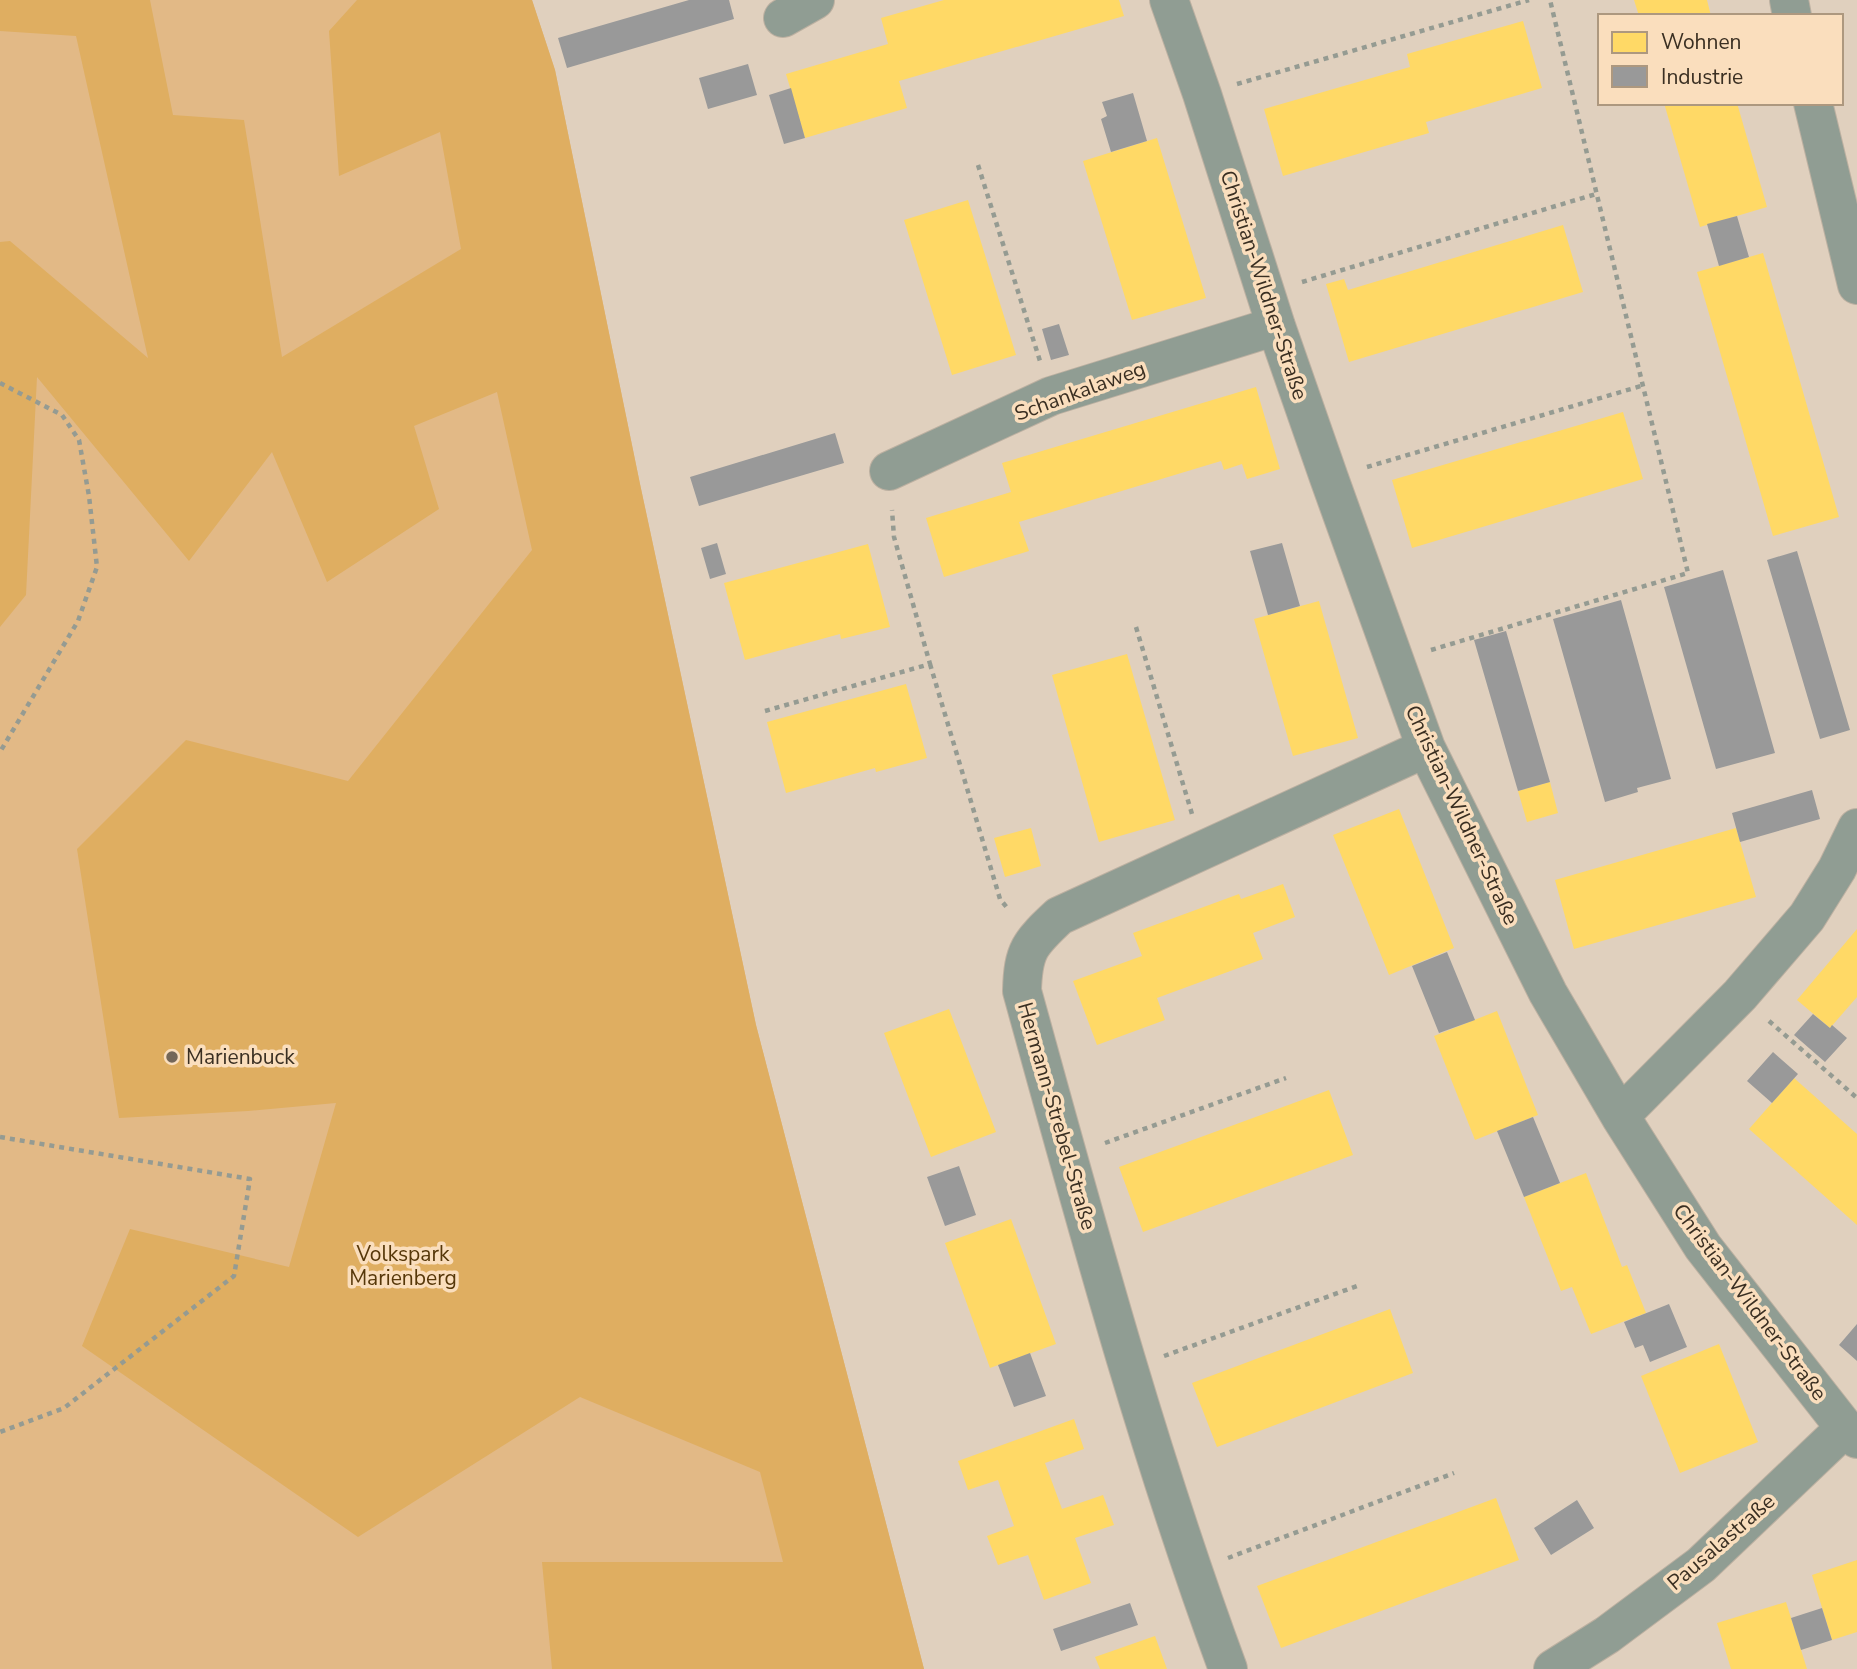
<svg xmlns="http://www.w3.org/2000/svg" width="1857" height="1669" viewBox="0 0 1857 1669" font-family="'Nunito Sans',sans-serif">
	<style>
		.green { fill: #e2b986 }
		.forest { fill: #dfae61 }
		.homes { fill: #ffd966 }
		.industry { fill: #999 }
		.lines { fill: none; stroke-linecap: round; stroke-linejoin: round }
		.minor-casing { stroke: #bcb0a1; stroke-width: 40 }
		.path { stroke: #959b92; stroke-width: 4.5; stroke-dasharray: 5 5; stroke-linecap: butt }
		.minor { stroke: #909d93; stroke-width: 38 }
		.poi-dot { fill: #746759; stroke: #fadebd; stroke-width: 2.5 }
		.labels { text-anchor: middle; stroke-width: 7; stroke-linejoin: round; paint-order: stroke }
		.street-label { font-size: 21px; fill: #3a2f22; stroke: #fadebd }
		.poi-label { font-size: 21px; fill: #3a2f22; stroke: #fadebd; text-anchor: start }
		.park-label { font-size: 21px; fill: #563709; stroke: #fadebd }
	</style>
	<rect width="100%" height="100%" fill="#e0d0be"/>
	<path class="green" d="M0,0H532L555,70L640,484L756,1025L924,1669H0Z"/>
	<path class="forest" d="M0,0H150L173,115L244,120L282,357L461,249L440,132L339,176L329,31L357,0H532L555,70L640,484L756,1025L924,1669H552L542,1562H783L760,1472L580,1397L358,1537L82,1346L130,1229L289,1267L336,1103L248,1111L119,1118L77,849L186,740L348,781L532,550L497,392L414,426L439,509L327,582L272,452L189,561L37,377L26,595L0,627V242L10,241L148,358L76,36L0,31Z"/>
	<path class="homes" d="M944,0H1119L1124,16L899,81L907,108L805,138L786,74L888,44L881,18Z
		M1634,0H1707L1711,16H1639Z
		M1523,21L1542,88L1426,122L1429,133L1283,176L1264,109L1410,67L1407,54Z
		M1664,103H1737L1767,207L1700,227Z
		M1157,138L1206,298L1132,320L1083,161Z
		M968,200L1016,355L952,375L904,220Z
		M1563,225L1583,292L1349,362L1326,284L1344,279L1348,290Z
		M1763,253L1839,517L1773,536L1697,272Z
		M1256,387L1280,469L1247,479L1242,464L1224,470L1221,461L1019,522L1029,551L944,577L926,518L1011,492L1002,463Z
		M1623,412L1643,479L1412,548L1392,480Z
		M868,544L890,627L841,639L840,634L745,660L724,583Z
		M1319,601L1358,738L1293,756L1254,619Z
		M1127,654L1175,820L1099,842L1052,675Z
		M906,684L927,758L876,772L875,768L786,793L767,722Z
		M1550,782L1558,813L1527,822L1518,791Z
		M1399,809L1454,948L1389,975L1333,835Z
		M1031,828L1041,866L1005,877L994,838Z
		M1736,828L1756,897L1574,949L1555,880Z
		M1283,884L1295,917L1253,933L1263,959L1157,998L1165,1020L1097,1045L1073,981L1142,956L1133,933L1239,894L1241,899Z
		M1857,929V997L1830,1028L1797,1000Z
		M949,1009L996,1132L931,1157L884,1033Z
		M1497,1011L1538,1115L1475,1140L1434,1036Z
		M1794,1078L1857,1134V1225L1749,1129Z
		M1329,1090L1353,1155L1143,1232L1119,1167Z
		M1586,1173L1622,1267L1627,1265L1646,1313L1591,1334L1572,1287L1561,1291L1524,1197Z
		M1011,1219L1056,1344L990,1368L945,1243Z
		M1390,1309L1413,1373L1217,1447L1192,1383Z
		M1719,1344L1758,1442L1680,1473L1641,1376Z
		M1074,1419L1084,1449L1045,1463L1062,1509L1103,1495L1114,1525L1075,1538L1091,1583L1044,1600L1028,1555L998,1565L987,1536L1014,1526L998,1480L968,1490L958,1461Z
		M1496,1498L1519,1560L1281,1648L1257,1586Z
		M1857,1560V1632L1832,1640L1812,1575Z
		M1786,1602L1807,1669H1731L1717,1623Z
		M1155,1636L1167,1669H1100L1095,1657Z"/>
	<path class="industry" d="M689,0H729L734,19L567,68L558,38Z
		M748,64L757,95L708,109L699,78Z
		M791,88L805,138L784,144L769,95Z
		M1133,93L1147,141L1111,152L1101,119L1107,116L1102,102Z
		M1737,216L1749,257L1719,266L1707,224Z
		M1059,324L1069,355L1051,360L1042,329Z
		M835,433L844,463L699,506L690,477Z
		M717,543L726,574L710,579L701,548Z
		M1282,543L1300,606L1268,615L1250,551Z
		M1797,551L1850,730L1820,739L1767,560Z
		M1723,570L1775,753L1716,769L1664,587Z
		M1621,600L1671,779L1637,788L1638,792L1605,802L1553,619Z
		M1506,631L1550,782L1518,791L1474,640Z
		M1812,790L1820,819L1740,842L1732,813Z
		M1447,952L1475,1020L1439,1033L1412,966Z
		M1813,1014L1830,1028L1832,1025L1847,1038L1825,1062L1794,1035Z
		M1773,1052L1798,1074L1772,1103L1747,1081Z
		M1533,1117L1560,1183L1524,1197L1497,1131Z
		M959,1166L976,1215L945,1226L927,1177Z
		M1669,1304L1687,1347L1650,1362L1643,1345L1635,1348L1624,1322Z
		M1857,1324V1361L1839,1345Z
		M1030,1353L1046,1396L1014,1407L998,1365Z
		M1577,1500L1594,1528L1551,1555L1534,1528Z
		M1130,1603L1138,1625L1061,1651L1053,1629Z
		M1822,1608L1832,1640L1801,1650L1791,1618Z"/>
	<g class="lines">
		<defs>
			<path id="minor" d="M1169,0L1202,94L1276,326L1329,478L1426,748L1548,993L1620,1116L1703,1247L1845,1428L1857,1439
				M1789,0L1792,16
				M783,18L815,0
				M1813,103L1857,285
				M889,471L1051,396L1276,326
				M1620,1116L1740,995L1807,917L1837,869L1857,828
				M1228,1669C1146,1447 1085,1219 1022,991C1023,950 1030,943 1059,916L1426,748
				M1553,1669L1607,1635L1701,1565L1845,1428"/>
		</defs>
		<use href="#minor" class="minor-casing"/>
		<path class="path" d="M1237,84L1529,0
			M978,165L1040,361
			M1302,282L1596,194
			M0,383L62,415L79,440L89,496L97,567L78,621L0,752
			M1367,467L1641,386
			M1136,627L1192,814
			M1431,650L1688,573L1550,0
			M930,664L1000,899L1009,910
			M765,711L930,664L894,537L892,510
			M1769,1021L1857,1098
			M0,1137L250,1179L234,1276L64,1408L0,1432
			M1105,1143L1286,1078
			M1164,1356L1357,1286
			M1228,1558L1454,1473"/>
		<use href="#minor" class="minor"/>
	</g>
	<circle class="poi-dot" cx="172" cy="1057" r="7"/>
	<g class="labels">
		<g class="street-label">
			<text transform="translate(1264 285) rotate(72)" y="7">Christian-Wildner-Straße</text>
			<text transform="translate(1080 391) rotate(-20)" y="7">Schankalaweg</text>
			<text transform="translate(1462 815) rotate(65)" y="7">Christian-Wildner-Straße</text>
			<text transform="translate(1057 1116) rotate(74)" y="7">Hermann-Strebel-Straße</text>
			<text transform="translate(1750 1302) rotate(53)" y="7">Christian-Wildner-Straße</text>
			<text transform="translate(1721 1542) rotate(-41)" y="7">Pausalastraße</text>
		</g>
		<g class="poi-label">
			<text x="186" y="1064">Marienbuck</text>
		</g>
		<g class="park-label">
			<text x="403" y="1261">Volkspark<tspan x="403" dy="24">Marienberg</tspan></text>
		</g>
	</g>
	<rect x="1598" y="14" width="245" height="91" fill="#fadebd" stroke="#ad987f" stroke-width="2"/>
	<rect x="1612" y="32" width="35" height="21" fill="#ffd966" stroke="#ad987f" stroke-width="2"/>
	<text x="1661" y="49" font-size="21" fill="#3a2f22">Wohnen</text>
	<rect x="1612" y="66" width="35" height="21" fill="#999999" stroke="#ad987f" stroke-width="2"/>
	<text x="1661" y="84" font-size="21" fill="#3a2f22">Industrie</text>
</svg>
